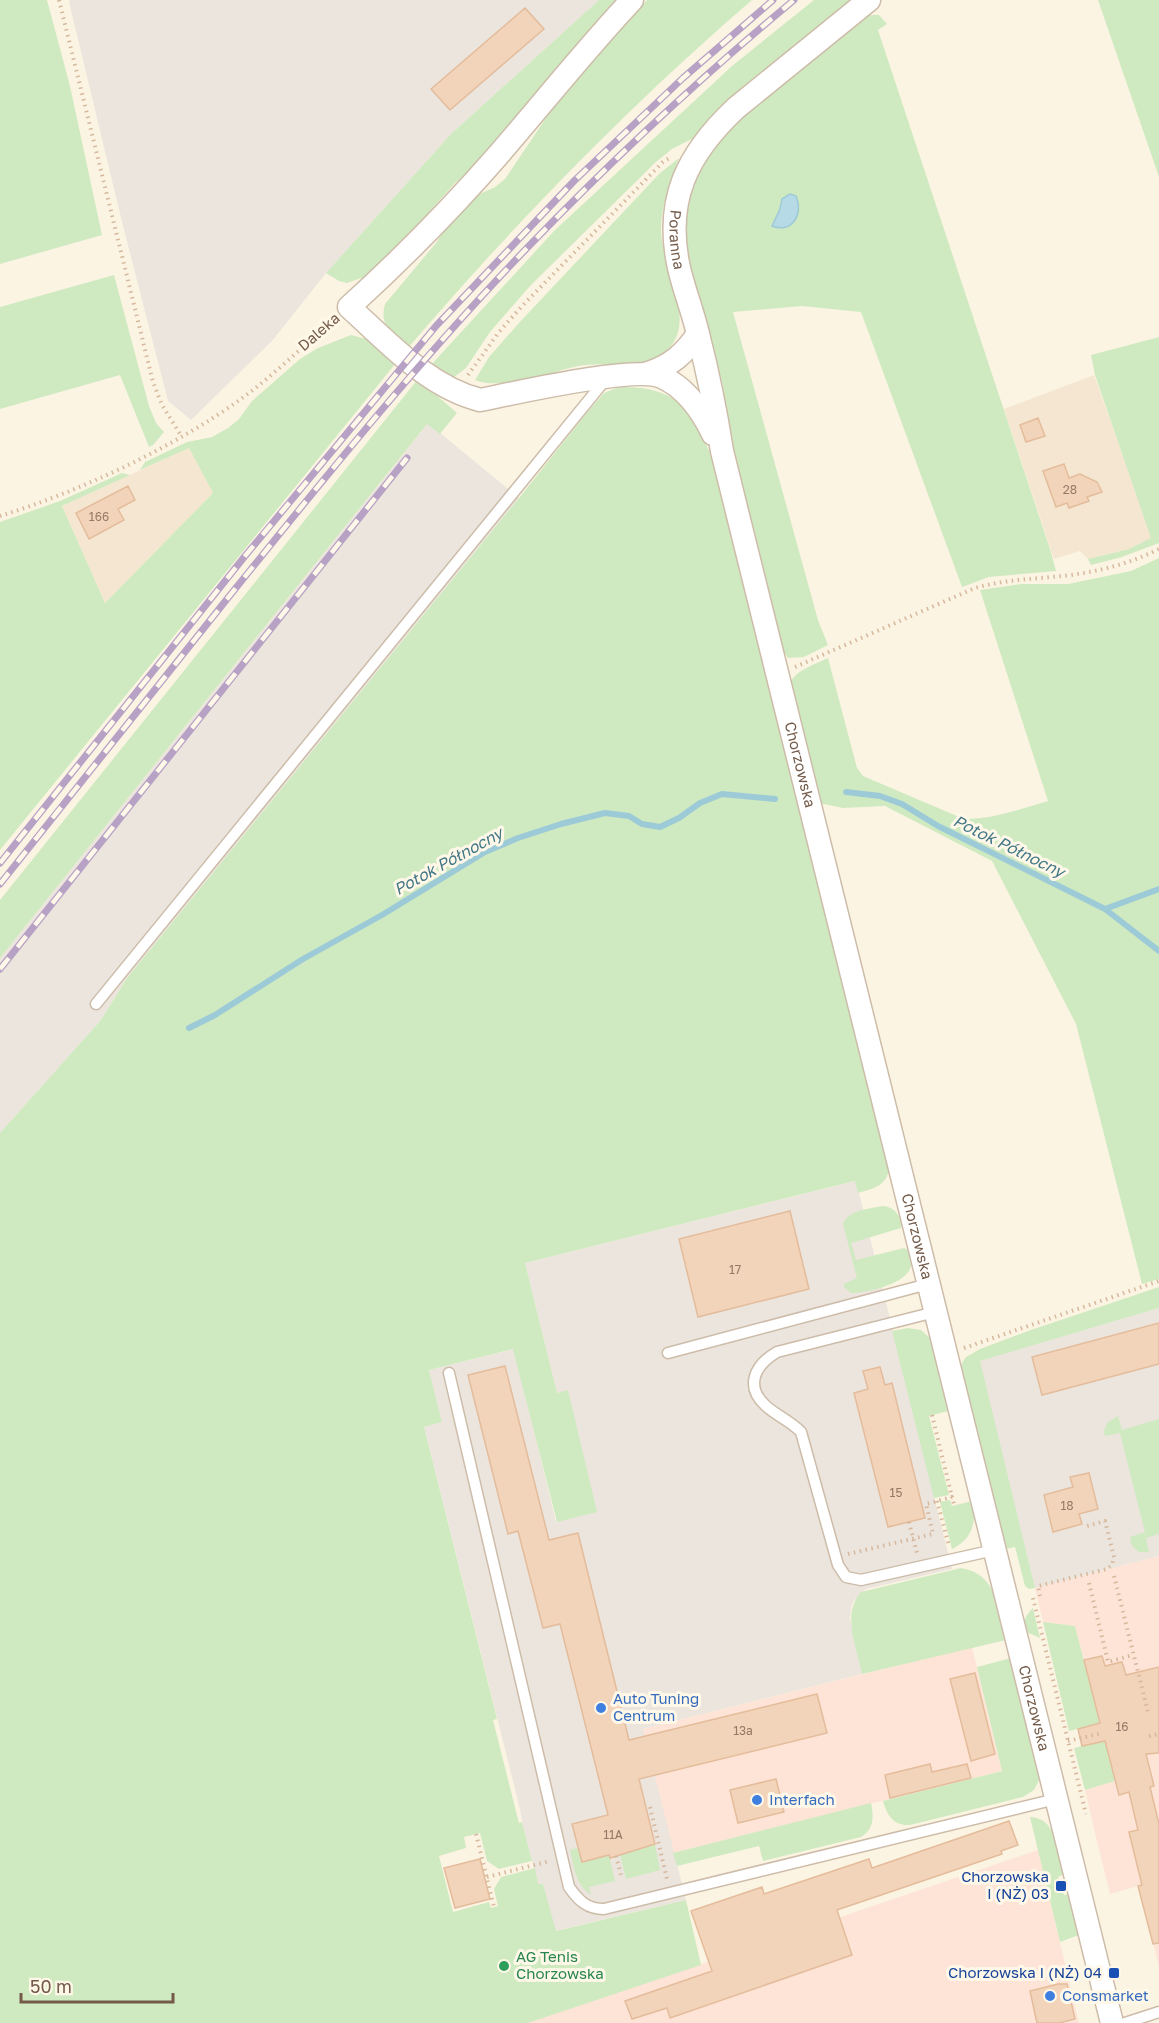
<svg xmlns="http://www.w3.org/2000/svg" width="1159" height="2023" viewBox="0 0 1159 2023" font-family="'Golos Text',sans-serif">
	<style>
		.residential { fill: #f4e6d1 }
		.commercial { fill: #fde4d6 }
		.industrial { fill: #ebe5dd }
		.green { fill: #cfeac1 }
		.water { fill: #b7dbe6; stroke: #9dcad7; stroke-width: 1.5 }
		.lines { fill: none; stroke-linecap: round; stroke-linejoin: round }
		.stream { stroke: #9dcad7; stroke-width: 6 }
		.building { fill: #f2d4ba; stroke: #e4bc9b; stroke-width: 1.5 }
		.service-casing { stroke: #cdbca9; stroke-width: 13 }
		.minor-casing { stroke: #cdbca9; stroke-width: 25 }
		.path { stroke: #d6b89d; stroke-width: 4; stroke-dasharray: 1.5 4.5; stroke-linecap: butt }
		.service { stroke: #fff; stroke-width: 10 }
		.minor { stroke: #fff; stroke-width: 22 }
		.rail-casing { stroke: #b7a1c5; stroke-width: 7 }
		.rail { stroke: #fff8e9; stroke-width: 4.5; stroke-dasharray: 14; stroke-linecap: butt }
		.shop-dot { fill: #3f7fe0; stroke: #fff8e9; stroke-width: 2 }
		.transit-dot { fill: #1a4fb4; stroke: #fff8e9; stroke-width: 2 }
		.leisure-dot { fill: #2e9e5b; stroke: #fff8e9; stroke-width: 2 }
		.labels { text-anchor: middle; stroke-width: 6; stroke-linejoin: round; paint-order: stroke }
		.number-label { font-size: 12px; fill: #947965 }
		.street-label { font-size: 15px; fill: #745b49; stroke: #fff8e9 }
		.shop-label { font-size: 15px; fill: #366cbe; stroke: #fff8e9; text-anchor: start }
		.transit-label { font-size: 15px; fill: #164399; stroke: #fff8e9; text-anchor: end }
		.leisure-label { font-size: 15px; fill: #27864d; stroke: #fff8e9; text-anchor: start }
		.water-label { font-size: 16px; font-style: italic; fill: #427787; stroke: #fff8e9 }
	</style>
	<rect width="100%" height="100%" fill="#fcf4e3"/>
	<path class="residential" d="M1094,375L1152,538L1129,549L1088,559L1080,551L1054,559L1004,409Z
		M189,448L213,493L105,603L62,506Z"/>
	<path class="commercial" d="M1159,1556V1966L1138,1886L1110,1894L1093,1825L1085,1790L1115,1781L1075,1626L1043,1622L1035,1588Z
		M972,1647L1002,1771L673,1853L643,1729Z
		M1038,1850L1079,2023H528Z"/>
	<path class="industrial" d="M70,0H599L451,134L326,273L272,341L191,420L168,401L123,226L69,2Z
		M428,423L519,498L127,978L101,1020L0,1133V958Z
		M856,1181L952,1569L866,1589L856,1598L852,1604L850,1618L862,1674L643,1729L686,1900L555,1931L543,1884L538,1885L522,1822L520,1809L424,1427L442,1422L429,1370L514,1349L556,1522L569,1391L557,1393L525,1263Z
		M1159,1308V1556L1035,1588L979,1361Z"/>
	<path class="green" d="M0,0H47L70,86L102,235L0,264Z
		M599,0H621L487,155L455,183L429,212L414,234L367,276L347,283L339,281L326,273L451,134Z
		M647,0H752C628,107 514,224 408,348C392,333 379,327 385,304L436,243L453,216L471,198L495,187L505,179L548,115L585,70Z
		M814,0H853L696,137L672,149L656,162L531,285L490,332L466,368L453,378L430,366L555,230L732,66Z
		M1098,0H1159V177Z
		M872,15H879L887,24L878,30L1051,552L1056,571L989,577L962,587L861,312L802,306L733,312L818,620L828,645L804,657L788,658L783,651L725,415L723,386L683,237L685,212L697,170L723,133L866,16Z
		M679,158C671,180 661,205 661,229C661,272 709,336 651,360C633,368 599,362 578,366C551,372 500,391 475,380L489,357L518,324L659,174Z
		M114,275L149,406L156,423L164,432L153,445L149,447L120,375L0,409V307Z
		M351,335L374,341L396,363L0,850V522L60,501L122,473L130,475L62,506L105,603L213,493L189,448L140,470L145,462L187,442L212,437L228,428L239,419L252,401L300,359L318,348Z
		M1159,337V543L1122,557L1091,565L1088,559L1129,549L1151,538L1095,375L1091,355Z
		M418,379L457,413L440,434L427,424L0,958V900Z
		M619,387C675,386 693,408 712,458L889,1169C887,1186 872,1189 858,1193L855,1181L525,1263L557,1393L568,1390L597,1512L557,1522L513,1349L429,1370L442,1422L424,1427L497,1719L493,1720L519,1823L522,1822L532,1861L499,1869L487,1861L480,1833L464,1837L466,1848L439,1856L453,1912L489,1902L491,1908L498,1906L494,1889L501,1877L535,1868L538,1884H543L556,1931L686,1900L701,1965L528,2023H0V1133L101,1020L127,978L519,498L585,415L604,393Z
		M1159,558V1279L1142,1284L1076,1024L992,861L885,806L843,808L819,803L789,686C794,670 814,665 828,658L857,768L863,776L964,819C993,819 1021,809 1048,801L980,590L1021,584H1068L1131,571Z
		M882,1206C893,1206 899,1214 902,1224L901,1228L851,1243L856,1260L904,1248C909,1250 910,1253 911,1259C917,1282 868,1293 851,1293L844,1287V1284L857,1278L843,1224C848,1210 869,1209 882,1206Z
		M1159,1287V1308L980,1361L1035,1588L1029,1589L1025,1586L1015,1547L1005,1549L960,1371L962,1363L966,1357L980,1349L1028,1331Z
		M908,1328L921,1330L931,1339L948,1411L929,1416L949,1495L934,1498L892,1331Z
		M1118,1416L1122,1430L1159,1419V1534L1146,1538L1149,1552H1139L1132,1546L1130,1537L1145,1532L1120,1433L1105,1436L1104,1431L1107,1423Z
		M950,1500L952,1506L972,1501C977,1521 973,1539 952,1549L940,1502Z
		M961,1568C998,1574 998,1610 1006,1640L862,1674C857,1648 841,1614 861,1592Z
		M1033,1608L1040,1638L1026,1632C1023,1621 1025,1616 1033,1608Z
		M1043,1622L1075,1626L1100,1723L1069,1731Z
		M1011,1658L1039,1773V1780L1034,1790L1023,1797L910,1825C893,1826 887,1815 883,1801L1002,1771L977,1667Z
		M1105,1741L1115,1781L1085,1790L1074,1748Z
		M871,1803C874,1817 874,1829 861,1837L763,1861L759,1846L677,1866L673,1853Z
		M1030,1817C1057,1817 1059,1854 1064,1874L1058,1877L1064,1895L1069,1894L1079,1935L1060,1942Z
		M655,1844L660,1870L626,1879L620,1855L628,1853V1851Z
		M578,1848L582,1862L609,1855L615,1881L589,1887L591,1895C575,1884 574,1867 570,1850Z"/>
	<path class="water" d="M790,194L796,196C804,214 792,234 772,226L780,209L782,199Z"/>
	<g class="lines">
		<path class="stream" d="M846,792L880,796L902,804L938,826L1105,909L1159,889
			M1105,909L1159,951
			M189,1028L215,1015L303,959L382,915L485,852L518,838L561,824L605,813L629,816L642,824L660,827L679,818L700,803L722,794L775,799"/>
	</g>
	<path class="building" d="M525,8L544,29L450,110L431,89Z
		M1038,418L1045,436L1026,442L1020,425Z
		M1064,464L1069,478L1080,474L1097,482L1102,492L1087,497L1089,501L1069,508L1067,503L1056,507L1043,471Z
		M128,486L135,500L118,509L124,520L89,539L76,513Z
		M790,1211L809,1289L698,1317L679,1239Z
		M1159,1323V1364L1042,1395L1032,1357Z
		M505,1366L549,1540L578,1533L629,1740L817,1694L827,1733L639,1779L655,1844L610,1858L609,1855L582,1862L572,1824L608,1815L560,1624L543,1628L518,1531L508,1534L468,1375Z
		M880,1367L885,1385L892,1383L925,1518L888,1527L854,1393L868,1389L863,1371Z
		M1089,1473L1098,1509L1079,1514L1082,1524L1053,1532L1044,1495L1073,1487L1070,1477Z
		M1102,1656L1105,1666L1122,1662L1126,1675L1159,1667V1753L1146,1754L1154,1786L1150,1787L1159,1824V1943L1153,1944L1138,1886L1142,1885L1129,1832L1138,1830L1129,1792L1119,1795L1105,1741L1082,1746L1078,1729L1100,1723L1084,1660Z
		M975,1673L995,1754L971,1761L950,1679Z
		M930,1764L932,1772L967,1764L971,1778L890,1798L885,1775Z
		M776,1779L784,1812L738,1823L730,1790Z
		M1009,1821L1018,1845L1001,1851L1002,1854L837,1910L852,1955L670,2018L667,2008L632,2019L625,2001L712,1971L691,1911L762,1887L764,1894L869,1859L872,1868Z
		M480,1859L490,1899L455,1908L444,1868Z
		M1058,1984H1067L1075,2019L1059,2023H1037L1030,1991Z"/>
	<g class="lines">
		<defs>
			<path id="service" d="M96,1004L606,379
				M935,1312L777,1352C755,1365 744,1386 766,1406C777,1416 791,1421 801,1432L838,1565L846,1577L861,1580L994,1550
				M668,1353L928,1284
				M449,1373L569,1887C579,1901 587,1909 604,1909L1056,1799
				M1125,2023L1159,2012"/>
			<g id="minor">
				<path d="M632,0C586,49 544,102 500,153C453,207 402,259 349,307C388,342 428,387 480,400C515,393 636,365 662,377C686,388 702,411 713,434"/>
				<path id="s1" d="M869,0L736,108C687,154 664,200 679,268C684,290 693,312 698,334C708,373 716,412 722,451L1112,2023"/>
				<path d="M648,373C671,366 685,353 698,334"/>
			</g>
		</defs>
		<use href="#service" class="service-casing"/>
		<use href="#minor" class="minor-casing"/>
		<path class="path" d="M59,0L153,382L162,405L182,437
			M468,375L499,332L523,305L663,162L671,157
			M0,516C81,491 177,446 245,396C276,373 305,344 335,319
			M795,667L975,588C1006,579 1038,579 1071,575C1101,571 1131,563 1159,549
			M964,1348L1159,1281
			M932,1415L952,1497
			M937,1501L949,1546
			M909,1522L917,1553
			M848,1554L933,1534L926,1504L952,1497L954,1504
			M1114,1576L1148,1712
			M1089,1583L1108,1662L1133,1655
			M1040,1596L1038,1586L1107,1569L1112,1565L1114,1557L1105,1521L1083,1527
			M1033,1598L1086,1814
			M1149,1736L1159,1734
			M1068,1741L1103,1733
			M650,1807L667,1879
			M476,1834L494,1907
			M616,1856L622,1879
			M487,1877L550,1861"/>
		<use href="#service" class="service"/>
		<use href="#minor" class="minor"/>
		<defs>
			<path id="rail" d="M0,863L245,556L436,326L574,181L683,78L773,0
				M0,884C77,787 154,691 231,594C326,476 421,358 527,248C611,161 700,78 794,0
				M0,969L407,458"/>
		</defs>
		<use href="#rail" class="rail-casing"/>
		<use href="#rail" class="rail"/>
	</g>
	<g class="shop-dot">
		<circle cx="601" cy="1708" r="6"/>
		<circle cx="757" cy="1800" r="6"/>
		<circle cx="1050" cy="1996" r="6"/>
	</g>
	<g class="transit-dot">
		<rect x="1055" y="1880" width="12" height="12" rx="3"/>
		<rect x="1108" y="1967" width="12" height="12" rx="3"/>
	</g>
	<circle class="leisure-dot" cx="504" cy="1966" r="6"/>
	<g class="labels">
		<g class="number-label">
			<text x="1070" y="494">28</text>
			<text x="99" y="521">166</text>
			<text x="735" y="1274">17</text>
			<text x="896" y="1497">15</text>
			<text x="1067" y="1510">18</text>
			<text x="1122" y="1731">16</text>
			<text x="743" y="1735">13a</text>
			<text x="613" y="1839">11A</text>
		</g>
		<g class="street-label">
			<text dy="5" stroke="none"><textPath href="#s1" startOffset="322">Poranna</textPath></text>
			<text transform="translate(319 332) rotate(-41)" y="5">Daleka</text>
			<text dy="5" stroke="none"><textPath href="#s1" startOffset="862">Chorzowska</textPath></text>
			<text dy="5" stroke="none"><textPath href="#s1" startOffset="1348">Chorzowska</textPath></text>
			<text dy="5" stroke="none"><textPath href="#s1" startOffset="1834">Chorzowska</textPath></text>
		</g>
		<g class="shop-label">
			<text x="613" y="1704">Auto Tuning<tspan x="613" dy="17">Centrum</tspan></text>
			<text x="769" y="1805">Interfach</text>
			<text x="1062" y="2001">Consmarket</text>
		</g>
		<g class="transit-label">
			<text x="1049" y="1882">Chorzowska<tspan x="1049" dy="17">I (NŻ) 03</tspan></text>
			<text x="1102" y="1978">Chorzowska I (NŻ) 04</text>
		</g>
		<g class="leisure-label">
			<text x="516" y="1962">AG Tenis<tspan x="516" dy="17">Chorzowska</tspan></text>
		</g>
		<g class="water-label">
			<text transform="translate(1009 846) rotate(26)" y="6">Potok Północny</text>
			<text transform="translate(448 861) rotate(-29)" y="6">Potok Północny</text>
		</g>
	</g>
	<path d="M21 1993v9h152v-9" fill="none" stroke="#745b49" stroke-width="3"/>
	<text x="30" y="1993" font-size="18" fill="#745b49" stroke="#fff8e9" stroke-width="4.5" paint-order="stroke">50 m</text>
</svg>
